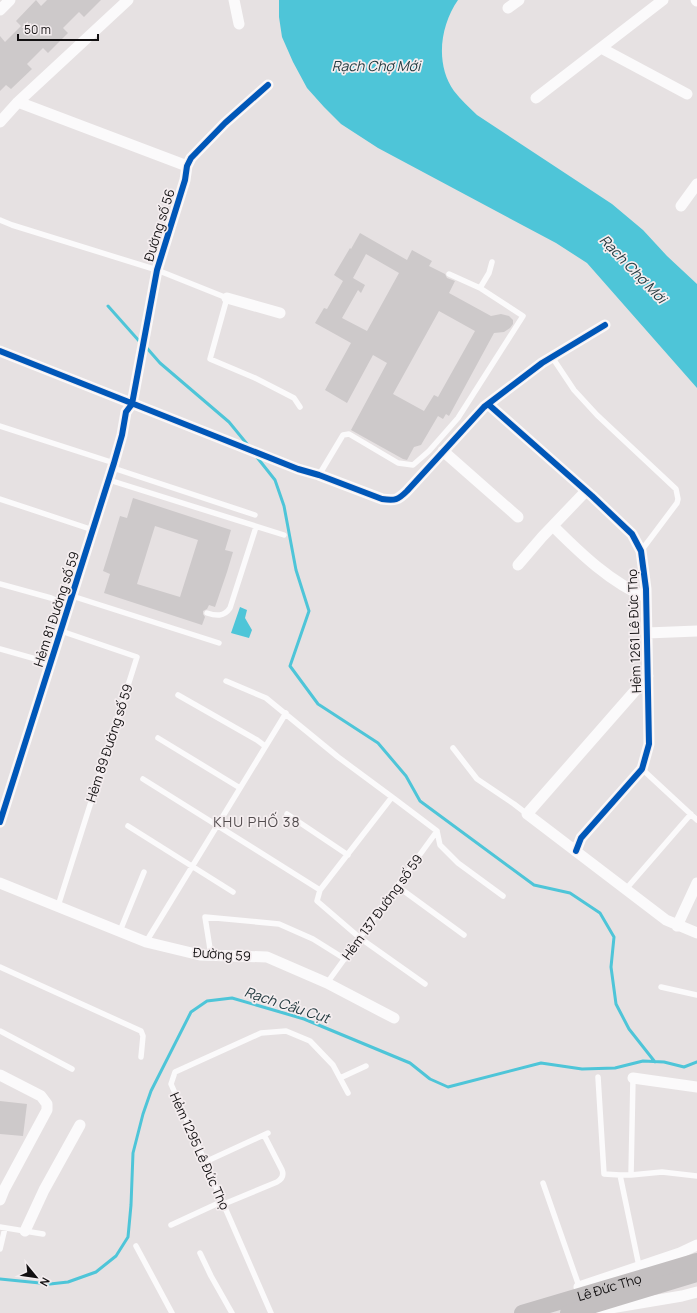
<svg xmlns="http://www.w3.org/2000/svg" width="697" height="1313" viewBox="0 0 697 1313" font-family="Manrope,sans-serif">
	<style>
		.water { fill: #4ec5d8 }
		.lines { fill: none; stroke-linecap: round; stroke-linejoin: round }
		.stream { stroke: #4ec5d8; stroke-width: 3 }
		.building { fill: #cdc9ca; fill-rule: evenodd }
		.service { stroke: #fbfafb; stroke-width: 5.5 }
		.minor { stroke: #fbfafb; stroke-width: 11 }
		.secondary { stroke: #c3bfc0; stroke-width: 16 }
		.cycleway-casing { stroke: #f4edef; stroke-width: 8 }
		.cycleway { stroke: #0057b8; stroke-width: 6 }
		.labels { text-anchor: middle; stroke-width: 3.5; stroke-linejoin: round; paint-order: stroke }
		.street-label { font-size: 13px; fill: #121011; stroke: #f4edef }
		.water-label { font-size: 14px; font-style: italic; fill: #223a3f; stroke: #f4edef }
		.neighbourhood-label { font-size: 14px; letter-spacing: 1px; fill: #524c4e; stroke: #f4edef }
	</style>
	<rect width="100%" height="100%" fill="#e6e1e2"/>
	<path class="water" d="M279,0H458C440,26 435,64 454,91C461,100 469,107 477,115L612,204L643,230L667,256L697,284V388L587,263L556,243L378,148L341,124L324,107L307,88L293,62L282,37L279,17Z
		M240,607L247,610L245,618L252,630L249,638L231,633Z"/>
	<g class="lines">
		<path class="stream" d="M108,306L140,342
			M146,347L160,363L229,422L247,444
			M256,456L275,480L284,506L296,570L309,611L290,666L318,704L378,743L406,776L420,801L534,885L570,893L600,913L614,937L611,967L616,1004L629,1029L655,1062
			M0,1279L50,1284L68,1282L96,1272L116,1256L128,1237L131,1205L133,1153L143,1114L151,1091L191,1012L207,1001L232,998L304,1019L410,1063L430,1079L448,1087L541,1063L582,1069L615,1068L643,1061L664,1062L684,1067L697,1062"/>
	</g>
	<path class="building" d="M36,0L41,6L47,0H101L84,17L79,12L63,28L68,33L48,53L43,48L27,64L32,69L11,89L6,85L0,91V36L5,42L21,26L16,21Z
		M360,233L407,260L412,250L432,261L429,266L445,274L447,278L455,281L449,293L491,316L501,314L509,316L513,320V324L510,328L504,332L494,333L449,416L446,414L443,419L438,416L421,445L414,447L407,460L403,459L351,430L387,363L373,355L347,403L325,390L351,343L315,323L324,308L327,309L343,281L334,275L350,248L351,249ZM366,254L399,273L367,331L342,318L358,290L361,293L365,285L353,278ZM439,311L475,331L438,397L434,395L424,411L393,394Z
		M133,498L231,530L225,550L233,552L227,572L215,607L209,605L207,609L203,611V614L205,617L202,625L104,593L110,574L103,571L109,552L120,516L127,518ZM155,526L198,540L180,597L137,584Z
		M0,1101L27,1104L23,1136L0,1134Z"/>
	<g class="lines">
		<path class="service" d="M0,220L12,225L157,270L227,298L210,359L255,378L294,398L300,407
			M449,274L480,288
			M552,357L574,390L597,415L676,489L678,499L677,503L641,551
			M0,426L114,463
			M113,468L255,515
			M319,475L343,435L349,434L398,463L413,465L429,451L458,418L523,316L480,288L489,273L492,262
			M109,480L284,535
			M0,499L93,530
			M0,584L51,598L69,606
			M72,596L219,643
			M207,613C216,616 224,617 230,608L256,527
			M0,649L50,663
			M226,681L266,698L338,757L392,797
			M178,695L257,740L265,746
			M158,738L240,788
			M453,748L477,779L514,804L527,814
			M642,769L697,820
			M143,779L320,890
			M287,814L348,855
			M128,826L233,892
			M397,886L464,935
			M626,889L691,814
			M58,906L137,657L61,631
			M120,931L144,872
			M146,942L286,713
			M211,955L205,917L279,924L313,939L345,959
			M0,967L141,1031L143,1036L141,1057
			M327,983L437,831
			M425,984L360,938L317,901L320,890L392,797L437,831L440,845L458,863L503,896
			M661,987L697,995
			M0,1031L72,1069
			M598,1077L604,1174L620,1175L639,1266
			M340,1078L366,1066
			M205,1162L268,1133
			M620,1175H631L633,1078
			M631,1175L662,1172L697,1176
			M543,1183L580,1289
			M224,1204L277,1182C282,1179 284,1175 282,1170L264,1135
			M171,1225L223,1201
			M0,1227L43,1234
			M136,1246L172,1313
			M0,1249L5,1228
			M200,1253L211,1276L232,1313
			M271,1313L171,1084L175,1072L261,1033L286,1031L310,1041L333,1065L348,1093"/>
		<path class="minor" d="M234,0L239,24
			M696,0L697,1
			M508,8L519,0
			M0,10L10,0
			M601,48L687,94
			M536,98L663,0
			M18,102L187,166
			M0,122L18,102L128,0
			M681,206L697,184
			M227,298L280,313
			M0,351L298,469L319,475L382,499C395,501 398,500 407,491L484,407L542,363L605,325
			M488,404L592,496L632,534L641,551L646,589L649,744L642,769L581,838L576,851
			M443,451L518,517
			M553,526C580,553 611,583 646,597
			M518,565L542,537L586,491
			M647,633L697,631
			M648,676L527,814L666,920L697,933
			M0,822L114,463L122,435L126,412L132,404L157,270L185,180L187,166L191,158L225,123L268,85
			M0,883L146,942L200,955L267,957L327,983L394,1018
			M677,926L697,883
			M0,1075L41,1096L47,1104V1110L4,1190L0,1200
			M633,1078L697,1087
			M25,1231L44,1190L80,1125
			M579,1287L680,1253L697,1245
			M599,1310L682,1296L697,1292"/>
		<g class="secondary">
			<path id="s1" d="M522,1313L697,1261"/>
			<path d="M568,1313L697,1274"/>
		</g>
		<defs>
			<path id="cycleway" d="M0,351L298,469L319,475L382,499C395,501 398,500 407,491L484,407L542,363L605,325
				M488,404L592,496L632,534L641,551L646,589L649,744L642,769L581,838L576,851
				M0,822L114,463L122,435L126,412L132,404L157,270L185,180L187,166L191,158L225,123L268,85"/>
		</defs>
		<use href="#cycleway" class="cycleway-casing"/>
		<use href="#cycleway" class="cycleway"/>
	</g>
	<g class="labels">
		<g class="street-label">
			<text transform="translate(159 225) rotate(-73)" y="5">Đường số 56</text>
			<text transform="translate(56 609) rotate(-72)" y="5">Hẻm 81 Đường số 59</text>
			<text transform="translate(634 631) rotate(-92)" y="5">Hẻm 1261 Lê Đức Thọ</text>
			<text transform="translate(109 743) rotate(-72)" y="5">Hẻm 89 Đường số 59</text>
			<text transform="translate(382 907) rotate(-54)" y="5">Hẻm 137 Đường số 59</text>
			<text transform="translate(222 954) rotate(4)" y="5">Đường 59</text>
			<text transform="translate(200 1151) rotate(66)" y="5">Hẻm 1295 Lê Đức Thọ</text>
			<text dy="5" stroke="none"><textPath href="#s1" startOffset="91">Lê Đức Thọ</textPath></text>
		</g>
		<g class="water-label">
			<text x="376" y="71">Rạch Chợ Mới</text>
			<text transform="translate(633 269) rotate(46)" y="5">Rạch Chợ Mới</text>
			<text transform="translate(287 1005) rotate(18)" y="5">Rạch Cầu Cụt</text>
		</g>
		<g class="neighbourhood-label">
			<text x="257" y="827">KHU PHỐ 38</text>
		</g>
	</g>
	<g transform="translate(36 1277) rotate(119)" stroke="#f4edef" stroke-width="3" paint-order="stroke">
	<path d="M0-3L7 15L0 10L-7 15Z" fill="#121011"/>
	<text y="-6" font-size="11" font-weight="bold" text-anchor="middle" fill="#121011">N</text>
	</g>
	<path d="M18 34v6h80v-6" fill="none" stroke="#121011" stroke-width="2"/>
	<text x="24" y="34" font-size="12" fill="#121011" stroke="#f4edef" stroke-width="3" paint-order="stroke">50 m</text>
</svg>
